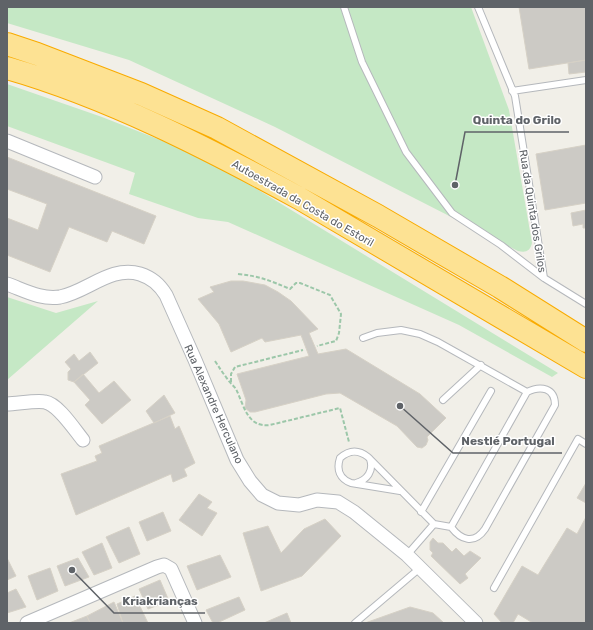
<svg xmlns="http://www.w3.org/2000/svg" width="593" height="630" viewBox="0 0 593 630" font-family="Rubik,sans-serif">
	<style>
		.green { fill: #c5e8c5 }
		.building { fill: #cccac5; stroke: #d6d1c6 }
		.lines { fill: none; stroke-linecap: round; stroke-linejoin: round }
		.service-casing { stroke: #b5b8bc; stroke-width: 8 }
		.minor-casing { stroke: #b5b8bc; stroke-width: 15 }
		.motorway-casing { stroke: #f9ab00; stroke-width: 24 }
		.path { stroke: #9cc7a9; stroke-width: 2; stroke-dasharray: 4 2; stroke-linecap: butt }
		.service { stroke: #fff; stroke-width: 6 }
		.minor { stroke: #fff; stroke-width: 13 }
		.motorway { stroke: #fde293; stroke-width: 22 }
		.labels { text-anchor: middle; stroke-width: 3; stroke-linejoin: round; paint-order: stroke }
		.street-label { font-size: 11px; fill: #5f6368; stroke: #fff }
		.leader { fill: none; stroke: #5f6368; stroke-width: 1.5 }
		.callout-dot { fill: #5f6368; stroke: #fff; stroke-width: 1.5 }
		.callout-label { font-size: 12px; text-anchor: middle; font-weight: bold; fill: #5f6368; stroke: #fff; stroke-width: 3; stroke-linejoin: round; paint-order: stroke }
	</style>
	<rect width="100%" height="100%" fill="#f1efe8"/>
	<path class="green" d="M7,7H471L509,110L532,243C530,251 526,253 518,251L275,127L129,60L7,23Z
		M7,84L102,117L206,158L558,373L552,377L459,325L228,222L198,218L129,194L135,173L7,126Z
		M7,297L56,313L98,301L7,380Z"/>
	<path class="building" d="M519,7H586V60L529,69Z
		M586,60V72L569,74L568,63Z
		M586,145V203L545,210L536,154Z
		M7,157L156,216L144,244L112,231L107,242L69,227L50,272L7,255V218L38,230L47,204L7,189Z
		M586,210V228H583V224L573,226L571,213Z
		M231,281H243L265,285L278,292L291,301L318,329L309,333L318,354L346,349L420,394L446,418L427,437L428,440L426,445L422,448L417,447L397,426L340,393L326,394L255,412H250L245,408L246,400L237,374L309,356L301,335L265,342L262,338L231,352L219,324L198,299L214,292L210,287Z
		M90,352L98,363L74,382L68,380V372L71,369L65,362L74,354L79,361Z
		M83,374L99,393L114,381L131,400L102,424L85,405L90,400L74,382Z
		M164,395L175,413L154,423L146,411Z
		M170,416L175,429L179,426L195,463L184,469L187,476L173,482L171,474L76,515L61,474L97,461L95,456L102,453L99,446Z
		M586,483V503L577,498Z
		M199,494L212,502L207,508L217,513L202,536L179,520Z
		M163,512L171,531L147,541L139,522Z
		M586,517V623H533L518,614L513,623H502L494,614L522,566L538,575L567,528L577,534Z
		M325,519L341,536L302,576L261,591L243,533L268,526L281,553L304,529Z
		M129,527L140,554L119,563L106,537Z
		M433,538L438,543H443L452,552L456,548L464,556L470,551L481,558L465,574L468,578L460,584L431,556L433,553L430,550V542Z
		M102,543L112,568L94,575L82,552Z
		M220,555L231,577L197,590L187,566Z
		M7,558L16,576L7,580Z
		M78,558L89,577L65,586L57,566Z
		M50,568L58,591L37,600L28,576Z
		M160,580L169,601L148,609L139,589Z
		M16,589L26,607L7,613V593Z
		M135,596L148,623H123L117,604Z
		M239,597L245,610L217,623H213L206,610Z
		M114,602L123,623H90L87,616Z
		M410,607L433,613L444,623H365Z
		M287,613L291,623H264Z
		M87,616L90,623H69Z"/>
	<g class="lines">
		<defs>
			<path id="service" d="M344,7L362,62L406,152L452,213L501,245L544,278
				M478,7L515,96L544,278L586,304
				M512,91L586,80
				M363,338L377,333L401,330L420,334L438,342L527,392L451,527L434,524
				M443,400L481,365
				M356,483C367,480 374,471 370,459
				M400,491L351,483C340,479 336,470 340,458C349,450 358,449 368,457L434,524L407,555
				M421,512L491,391
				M451,527C461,540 474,545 485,529L555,405C555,388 541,385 527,392
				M494,588L578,439L586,444
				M355,623L420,568"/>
			<path id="minor" d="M7,141L95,177
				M7,284C24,290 41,300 60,297C87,292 111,265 140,274C152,278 159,284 166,295L195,360L237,460L250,481L262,495L278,503L299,505L317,500L338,502L354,512L407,555L476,623
				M7,404C17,404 36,400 45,402C58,404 74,429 83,440
				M27,623L157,567L164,565L171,569L195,623"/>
			<path id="motorway" d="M7,44L37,54L141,94L217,128L378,216L500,287L586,341
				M7,68C108,97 207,148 299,198L586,367"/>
		</defs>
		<use href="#service" class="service-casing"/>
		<use href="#minor" class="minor-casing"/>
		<use href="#motorway" class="motorway-casing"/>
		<path class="path" d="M238,274C259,276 271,281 290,289L296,283H300L330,295L341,314L339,333L336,341L317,346
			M215,361C219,367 222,372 226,377C229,382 233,385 236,389C244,405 247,428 270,425L340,408L349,442
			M231,382V374L235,367L303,350"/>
		<use href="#service" class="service"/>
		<use href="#minor" class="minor"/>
		<use href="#motorway" class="motorway"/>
	</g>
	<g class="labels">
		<g class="street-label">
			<text transform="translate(303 203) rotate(30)" y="4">Autoestrada da Costa do Estoril</text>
			<text transform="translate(533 211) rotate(81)" y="4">Rua da Quinta dos Grilos</text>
			<text transform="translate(214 404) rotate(66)" y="4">Rua Alexandre Herculano</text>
		</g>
	</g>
	<path class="leader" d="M455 185L465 132H569M400 406L453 453H562M72 570L114 613H205"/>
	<g class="callout-dot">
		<circle cx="455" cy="185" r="4"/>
		<circle cx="400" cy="406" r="4"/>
		<circle cx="72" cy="570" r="4"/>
	</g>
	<g class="callout-label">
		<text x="517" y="124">Quinta do Grilo</text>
		<text x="508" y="445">Nestlé Portugal</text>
		<text x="160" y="605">Kriakrianças</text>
	</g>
	<rect width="593" height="630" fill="none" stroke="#5f6368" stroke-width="16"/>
</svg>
